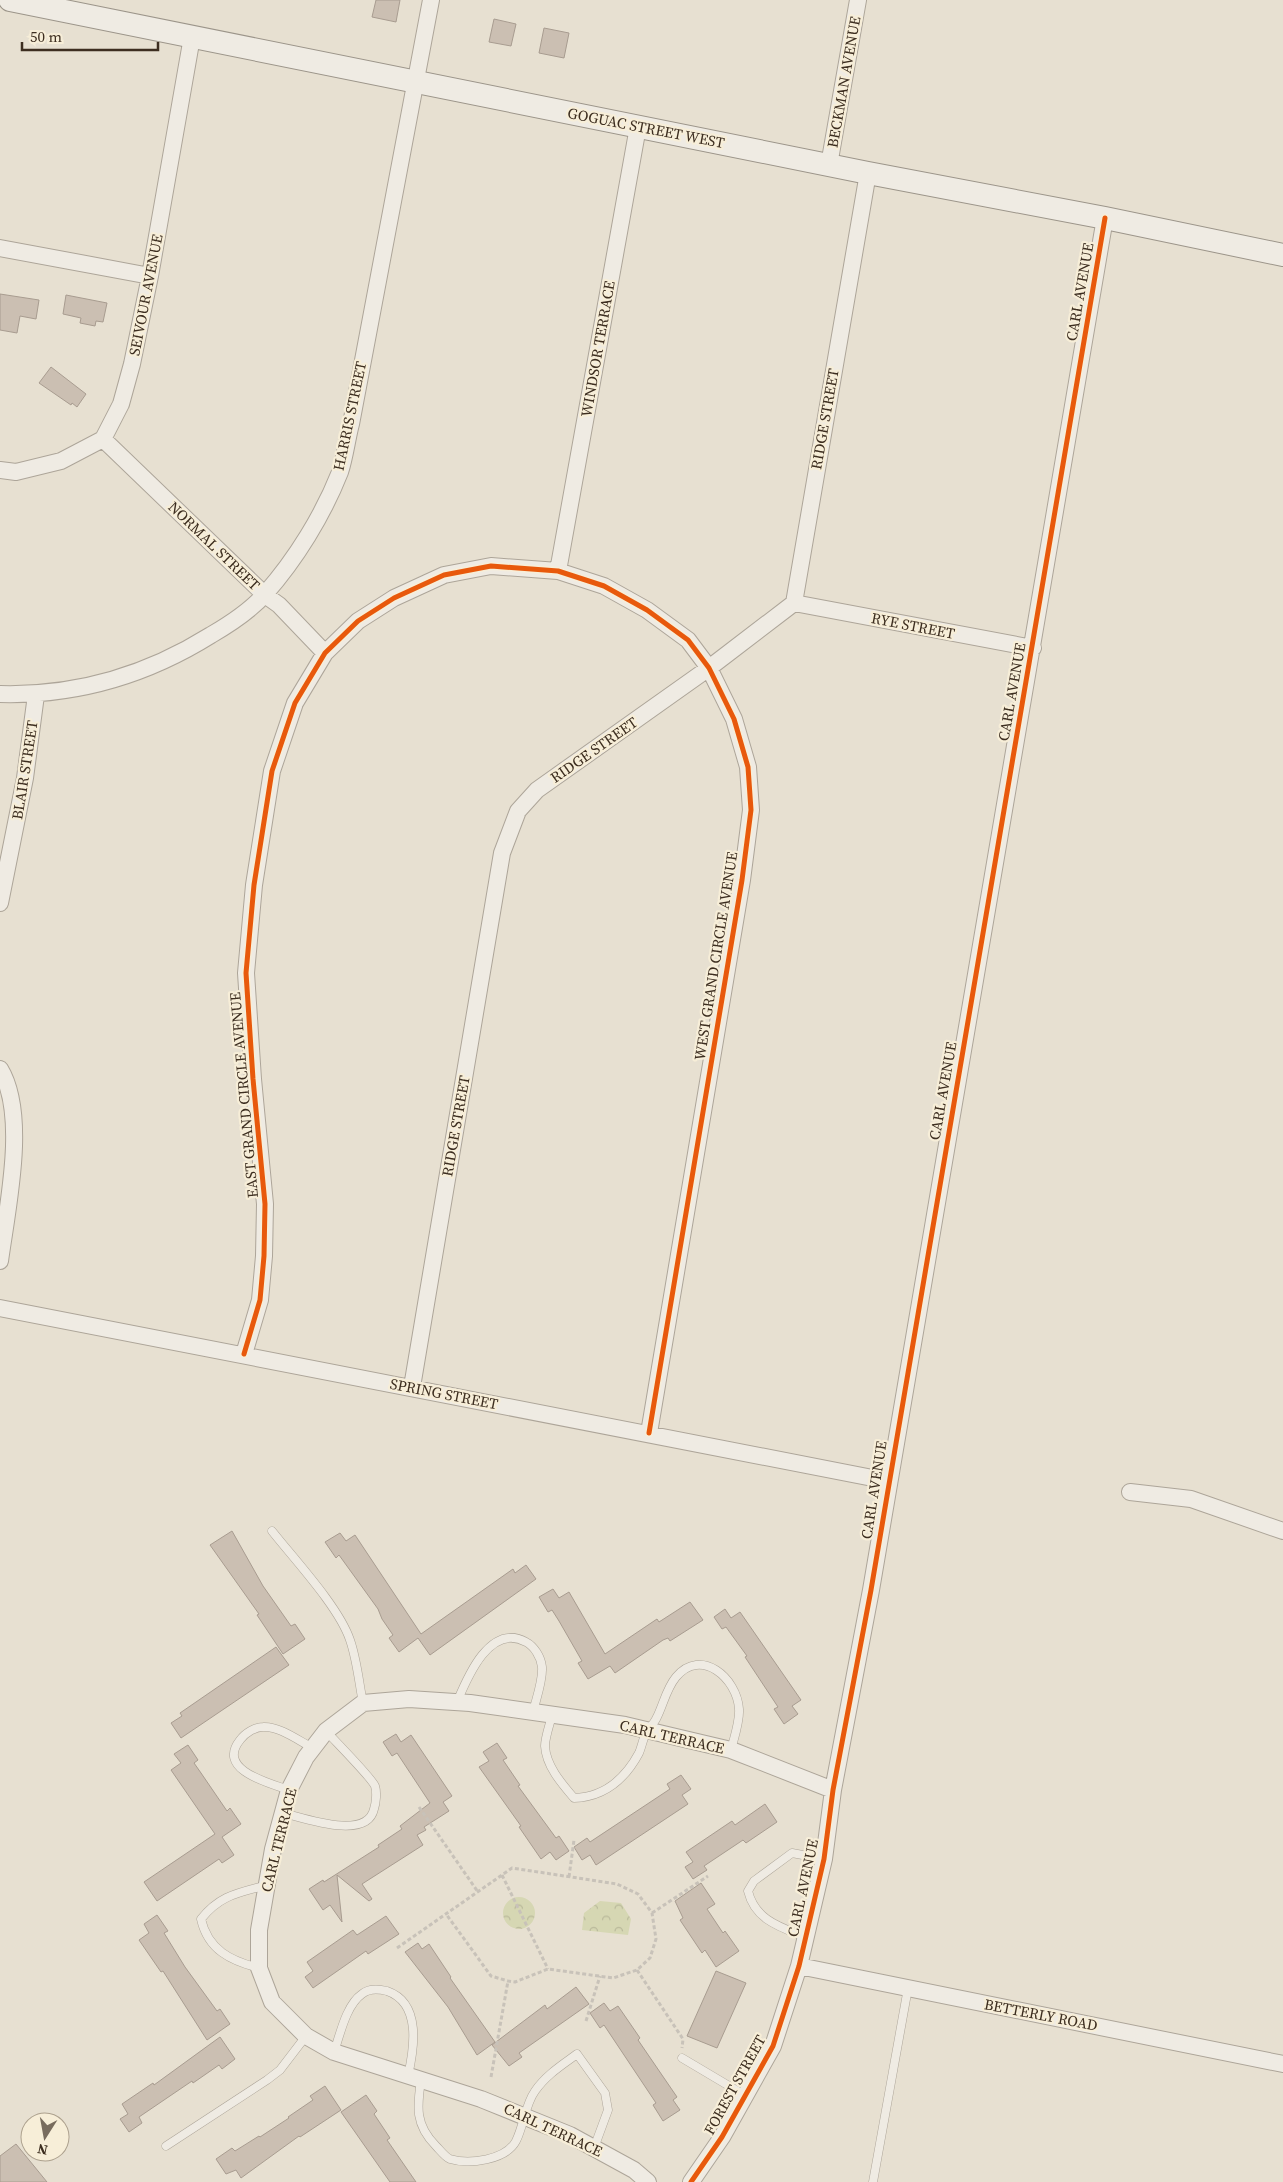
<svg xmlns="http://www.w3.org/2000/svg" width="1283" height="2182" viewBox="0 0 1283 2182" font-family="'Source Serif 4',serif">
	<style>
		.forest { fill: url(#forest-crowns) }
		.building { fill: #cbbfb2; stroke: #a89c90 }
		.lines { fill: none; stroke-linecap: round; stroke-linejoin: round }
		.lane-casing { stroke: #ada599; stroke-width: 9 }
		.street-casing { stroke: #ada599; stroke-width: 18 }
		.secondary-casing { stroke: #9c958a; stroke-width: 24 }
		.path { stroke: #c8c2b9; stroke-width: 3; stroke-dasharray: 4 2.5; stroke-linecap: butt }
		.lane { stroke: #efebe3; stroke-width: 8 }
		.street { stroke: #efebe3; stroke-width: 16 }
		.secondary { stroke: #efebe3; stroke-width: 22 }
		.cycleway-casing { stroke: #f7eed8; stroke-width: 8 }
		.cycleway { stroke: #e8590c; stroke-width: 5 }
		.labels { text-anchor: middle; stroke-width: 4.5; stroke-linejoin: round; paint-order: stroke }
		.street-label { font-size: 15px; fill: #3d2e20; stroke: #f7eed8 }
	</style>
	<defs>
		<pattern id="forest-crowns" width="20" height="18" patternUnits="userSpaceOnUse" patternTransform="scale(1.25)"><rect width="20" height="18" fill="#d6d7b3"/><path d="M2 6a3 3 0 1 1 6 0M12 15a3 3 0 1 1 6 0" fill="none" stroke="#b9b99a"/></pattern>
	</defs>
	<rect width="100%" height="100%" fill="#e7e0d1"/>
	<path class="forest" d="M503 1913a16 16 0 1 1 32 0a16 16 0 1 1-32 0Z
		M600,1901L621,1903L631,1919L628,1935L582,1930L584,1913Z"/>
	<path class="building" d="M376,0H400L396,22L372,17Z
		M494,19L516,24L511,46L489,42Z
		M544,28L569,33L564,58L539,53Z
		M0,294L39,300L36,319L20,316L17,333L0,330Z
		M66,295L107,303L103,322L96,321L95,326L80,323L81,318L63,314Z
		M51,367L86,394L77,407L72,403L71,405L39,383Z
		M232,1531L263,1586L291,1626L295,1624L305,1639L283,1654L257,1615L259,1614L210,1545Z
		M340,1533L346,1541L355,1535L421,1634L513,1569L515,1573L526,1565L536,1579L430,1655L418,1638L399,1652L389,1638L393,1635L382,1619L378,1609L339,1555L336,1558L325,1542Z
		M553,1589L559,1598L569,1592L605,1654L657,1619L659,1622L690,1602L703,1620L670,1641L668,1638L663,1640L615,1673L610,1666L588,1679L578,1663L582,1661L559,1621L552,1610L548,1612L539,1597Z
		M725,1609L731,1618L740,1612L801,1700L792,1706L798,1714L784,1724L774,1709L778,1707L745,1657L747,1656L726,1627L722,1629L714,1617Z
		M276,1647L289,1665L181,1738L171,1723L182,1716L180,1713Z
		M396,1734L401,1742L411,1735L452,1796L443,1802L449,1811L424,1827L426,1830L417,1835L423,1845L362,1884L372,1899L369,1901L337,1875L342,1922L330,1905L323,1910L309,1889L323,1880L324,1882L379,1847L378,1845L402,1829L400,1826L430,1803L397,1753L392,1756L383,1742Z
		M497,1743L507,1758L503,1760L520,1785L518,1786L556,1838L559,1836L569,1851L556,1860L550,1852L541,1859L519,1827L521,1826L479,1767L489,1761L483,1752Z
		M188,1745L198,1760L194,1763L201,1773L227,1811L230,1808L241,1824L222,1837L234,1855L222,1863L219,1859L157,1901L144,1882L215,1834L171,1770L181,1763L174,1754Z
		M681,1775L691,1789L682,1795L688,1804L596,1865L590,1855L582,1860L574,1847L587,1838L590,1842L670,1789L667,1784Z
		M765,1804L777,1822L746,1843L743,1840L704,1866L707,1870L693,1879L685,1867L693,1862L686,1852L732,1821L735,1825Z
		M701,1883L715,1904L707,1909L723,1933L725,1931L739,1951L716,1967L705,1950L702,1953L680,1920L683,1918L675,1901Z
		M157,1915L168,1931L164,1933L185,1967L217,2011L220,2009L230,2024L207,2040L163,1971L161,1972L139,1940L149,1933L144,1924Z
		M386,1916L399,1934L368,1954L366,1951L313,1988L305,1977L313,1971L307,1962L353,1930L357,1935Z
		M418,1943L422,1949L429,1944L451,1977L450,1978L495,2042L477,2055L448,2007L405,1952Z
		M716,1971L746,1983L717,2048L687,2036Z
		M576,1987L589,2004L519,2053L522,2057L509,2066L492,2045L545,2005L547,2009Z
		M604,2003L610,2011L618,2006L640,2038L638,2040L677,2097L673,2100L680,2110L663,2121L653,2105L656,2103L604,2025L600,2028L590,2013Z
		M220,2037L235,2059L222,2069L219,2065L193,2083L192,2081L139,2117L142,2123L129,2132L120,2119L128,2114L122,2104L153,2083L154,2085Z
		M325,2086L341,2110L300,2137L299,2136L241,2178L236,2170L226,2174L216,2159L232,2148L235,2151L259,2136L260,2137L289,2118L288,2117L313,2100L310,2096Z
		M366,2095L377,2111L374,2114L390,2138L387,2140L416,2182H390L341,2112Z
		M16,2144L47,2182H0V2156Z"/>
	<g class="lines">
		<defs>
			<path id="lane" d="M272,1531C294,1559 339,1607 350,1640C357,1660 359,1683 363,1703
				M457,1702C467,1678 490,1622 526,1642C534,1646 541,1657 542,1667C543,1681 536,1699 533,1712
				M552,1715C550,1724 545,1737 545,1746C546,1766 562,1784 574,1798C605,1797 625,1779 639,1753C642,1746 643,1738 647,1731C650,1727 654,1723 656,1719C663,1706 666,1689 676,1677C701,1647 737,1678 739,1709C740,1721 734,1738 731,1750
				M289,1790C269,1783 216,1770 240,1740C245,1733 255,1727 263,1727C280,1726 299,1741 313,1748
				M283,1813C304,1818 367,1841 374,1809C376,1803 377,1792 375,1786C371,1777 335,1741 326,1731
				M805,1937C780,1927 755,1920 748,1891L754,1881L792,1853L824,1859
				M259,1968C231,1961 208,1950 201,1919C220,1895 238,1893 267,1885
				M334,2052C340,2035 346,2005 362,1994C369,1988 379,1989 387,1991C422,2003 414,2049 408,2076
				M682,2058L746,2096
				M421,2080C417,2107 415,2125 436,2146C440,2150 445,2157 450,2159C469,2165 506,2160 516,2141C524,2125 525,2105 535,2091C546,2075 562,2065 577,2054L605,2093L608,2110L594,2148
				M166,2146L267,2080L280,2070L306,2036
				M873,2182L908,1988"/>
			<path id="street" d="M829,165L858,0
				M0,248L150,276
				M103,439L265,595L279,605L325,653
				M0,470L16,472L61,461L103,439L121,404L132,364L150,276L192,37
				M558,571L638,127
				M794,603L1033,648
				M0,694C76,696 147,675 211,635C230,624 251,610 265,594C296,559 323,515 340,472C345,457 347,439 351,424L431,0
				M0,903L25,778L36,695
				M0,1069C28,1115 7,1209 0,1261
				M0,1308L888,1481
				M244,1354L260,1300L264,1256L265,1204L253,1079L246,973L254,885L272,771L295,703L325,653L358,621L394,598L444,575L491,566L558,571L604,586L647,610L688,640L709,668L734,719L748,767L751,810L742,880L649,1433
				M412,1387L502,853L518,811L537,790L709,668L794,603L868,173
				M1130,1492L1191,1499L1283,1531
				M799,1966L1283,2064
				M648,2182L634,2170L570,2135L481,2099L334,2052L306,2036L272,2002L259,1968V1930L273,1849L289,1790L306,1757L326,1731L363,1703L409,1699L470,1703L625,1725L731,1750L833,1790
				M691,2182L722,2137L773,2046L799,1966L824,1859L833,1790L871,1590L1105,218"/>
			<path id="secondary" d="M10,0L868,173L1105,218L1283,255"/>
		</defs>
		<use href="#lane" class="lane-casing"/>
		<use href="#street" class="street-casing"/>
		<use href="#secondary" class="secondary-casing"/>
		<path class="path" d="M419,1807L478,1892
			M502,1875L548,1969
			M569,1877L574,1840
			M652,1913L708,1876
			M397,1948L512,1868L617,1884L638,1894L652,1913L656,1939L650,1958L637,1970L613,1978L548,1969L515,1982L508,1981L491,1976L446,1914
			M637,1970L683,2039L682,2048
			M586,2021L600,1976
			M491,2077L508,1981"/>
		<use href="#lane" class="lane"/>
		<use href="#street" class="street"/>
		<use href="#secondary" class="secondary"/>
		<defs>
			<path id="cycleway" d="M244,1354L260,1300L264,1256L265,1204L253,1079L246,973L254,885L272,771L295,703L325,653L358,621L394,598L444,575L491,566L558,571L604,586L647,610L688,640L709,668L734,719L748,767L751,810L742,880L649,1433
				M691,2182L722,2137L773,2046L799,1966L824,1859L833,1790L871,1590L1105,218"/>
		</defs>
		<use href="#cycleway" class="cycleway-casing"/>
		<use href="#cycleway" class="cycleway"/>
	</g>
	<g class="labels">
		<g class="street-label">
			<text transform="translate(844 82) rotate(-80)" y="5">BECKMAN AVENUE</text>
			<text transform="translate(646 128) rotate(11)" y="5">GOGUAC STREET WEST</text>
			<text transform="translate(1080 292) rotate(-80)" y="5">CARL AVENUE</text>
			<text transform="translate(146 295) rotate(-79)" y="5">SEIVOUR AVENUE</text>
			<text transform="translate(598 349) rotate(-80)" y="5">WINDSOR TERRACE</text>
			<text transform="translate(350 416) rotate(-78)" y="5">HARRIS STREET</text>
			<text transform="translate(825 419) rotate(-80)" y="5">RIDGE STREET</text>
			<text transform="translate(214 546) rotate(44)" y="5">NORMAL STREET</text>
			<text transform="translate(913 626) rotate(11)" y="5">RYE STREET</text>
			<text transform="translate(1012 692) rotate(-80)" y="5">CARL AVENUE</text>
			<text transform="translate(594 750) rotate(-35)" y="5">RIDGE STREET</text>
			<text transform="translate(25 770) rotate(-81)" y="5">BLAIR STREET</text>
			<text transform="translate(716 956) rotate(-81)" y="5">WEST GRAND CIRCLE AVENUE</text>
			<text transform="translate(943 1091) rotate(-80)" y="5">CARL AVENUE</text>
			<text transform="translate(244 1095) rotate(-95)" y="5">EAST GRAND CIRCLE AVENUE</text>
			<text transform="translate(456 1126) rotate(-80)" y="5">RIDGE STREET</text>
			<text transform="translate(444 1394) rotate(11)" y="5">SPRING STREET</text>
			<text transform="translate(874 1490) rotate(-81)" y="5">CARL AVENUE</text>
			<text transform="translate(672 1737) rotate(13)" y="5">CARL TERRACE</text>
			<text transform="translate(279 1840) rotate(-76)" y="5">CARL TERRACE</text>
			<text transform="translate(803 1888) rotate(-78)" y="5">CARL AVENUE</text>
			<text transform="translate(1041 2015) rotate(11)" y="5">BETTERLY ROAD</text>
			<text transform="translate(735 2085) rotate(-61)" y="5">FOREST STREET</text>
			<text transform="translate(553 2130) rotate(25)" y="5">CARL TERRACE</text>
		</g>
	</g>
	<g transform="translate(45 2137) rotate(191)"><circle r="24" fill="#f7eed8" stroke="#ada18e"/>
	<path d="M0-4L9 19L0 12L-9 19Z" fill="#786c5e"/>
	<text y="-8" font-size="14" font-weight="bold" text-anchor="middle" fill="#3d2e20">N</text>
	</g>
	<path d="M22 42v8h136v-8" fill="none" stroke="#3d2e20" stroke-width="2.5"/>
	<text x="30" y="42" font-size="15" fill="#3d2e20" stroke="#f7eed8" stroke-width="4" paint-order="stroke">50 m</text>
</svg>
